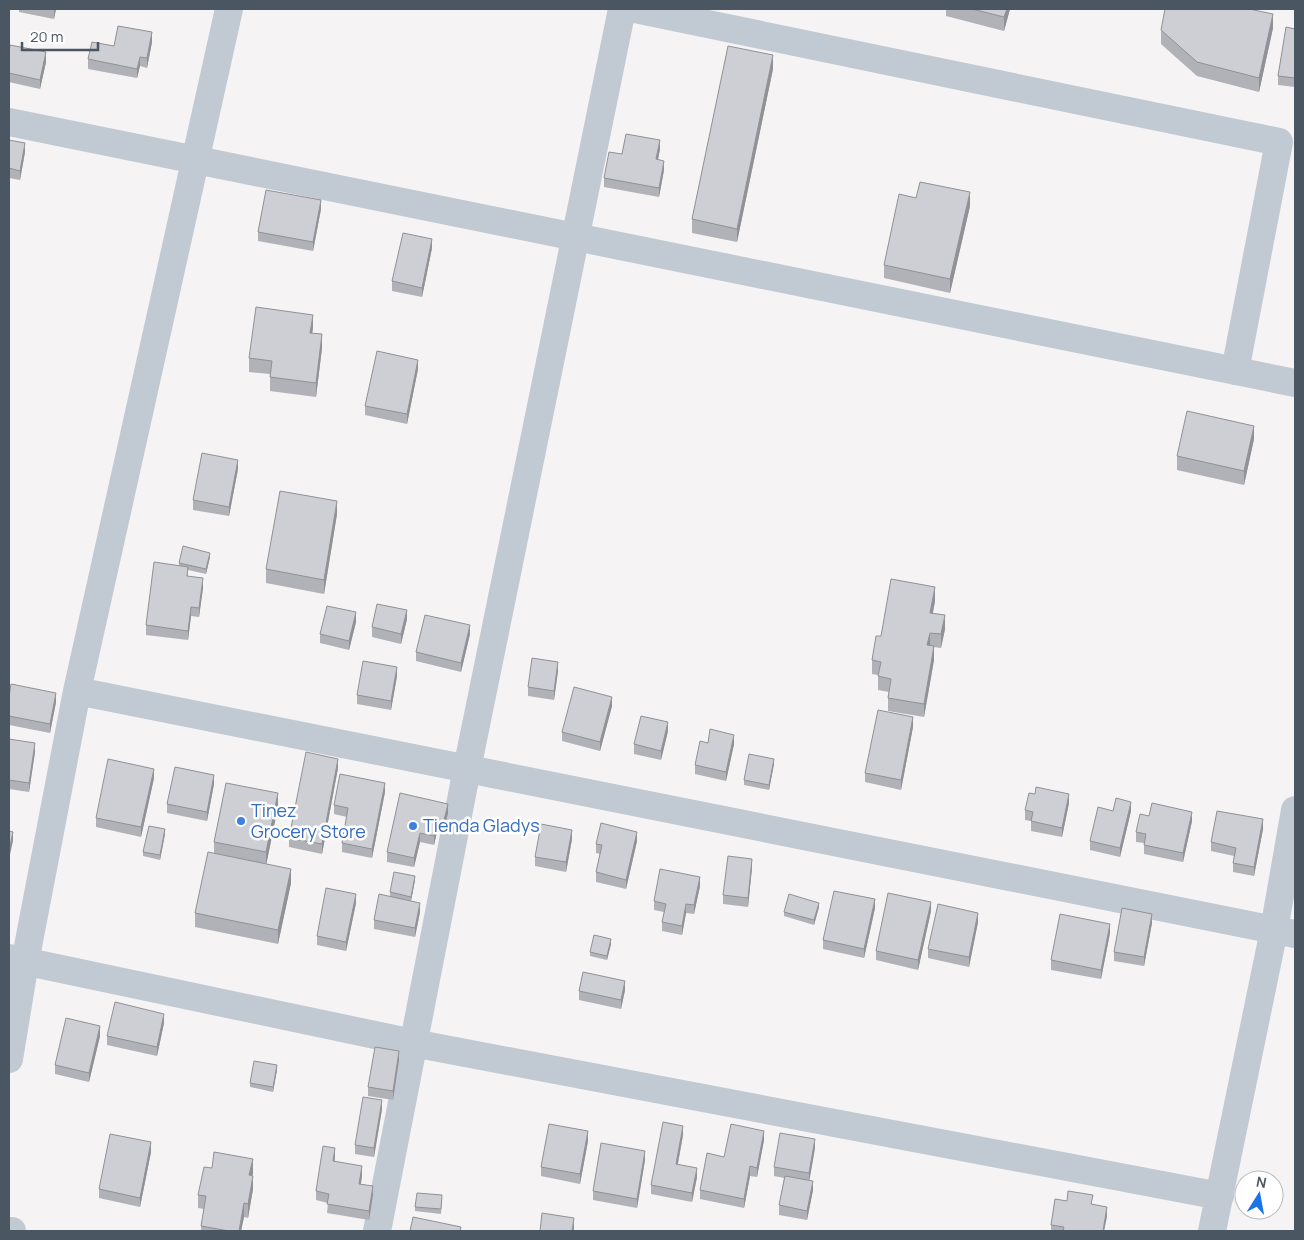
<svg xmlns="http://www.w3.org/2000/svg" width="1304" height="1240" viewBox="0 0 1304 1240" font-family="Manrope,sans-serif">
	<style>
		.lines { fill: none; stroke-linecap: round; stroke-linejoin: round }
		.minor { stroke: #c1cad2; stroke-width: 28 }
		.wall { fill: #b0b2b7 }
		.shaded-wall { fill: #909195 }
		.building { fill: #cdcfd5; stroke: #909195 }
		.shop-dot { fill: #3f7fe0; stroke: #fff; stroke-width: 2 }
		.labels { text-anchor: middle; stroke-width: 5; stroke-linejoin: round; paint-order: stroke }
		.shop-label { font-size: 18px; fill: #366cbe; stroke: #fff; text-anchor: start }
	</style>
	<rect width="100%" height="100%" fill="#f5f3f3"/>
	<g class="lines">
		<path class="minor" d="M635,9L1279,142L1235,371
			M9,122L1295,383
			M77,691L1295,934
			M9,958L413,1043L1220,1196
			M9,1059L25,962L77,691L229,9
			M9,1231H12
			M377,1231L467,769L622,9
			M1212,1231L1274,930L1295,810"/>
	</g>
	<path class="wall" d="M19,9H56L54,19L19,12Z
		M946,9H1010L1004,31L946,16Z
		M1273,28L1259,92L1197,76L1161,44V30Z
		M1295,29V87L1278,85V76Z
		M152,42L147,68L140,66L137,78L88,69V59L114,46Z
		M9,53L46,62L40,89L9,82Z
		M773,69L737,242L692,233V219Z
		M9,140L25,152L20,180L9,178Z
		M660,149L658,160L664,170L659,197L604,187V178L622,154Z
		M970,206L950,293L884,278V265Z
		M321,209L313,251L258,241V232Z
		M432,248L422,297L392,291V281Z
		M313,328L312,333L322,348L316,397L270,391V374L249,372V358Z
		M418,369L407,424L365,415V406Z
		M1254,439L1244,485L1177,470V456Z
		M238,469L229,516L193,510V500Z
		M337,514L324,594L266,583V569Z
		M210,557L206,574L188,570V576L203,588L199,617L191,616L188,640L146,635V625L179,566V563Z
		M935,601L933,613L945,629L941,648L934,647V660L924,717L888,711V698L889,692L878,690V675L872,674V660L881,636Z
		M407,619L401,644L372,637V627Z
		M356,622L349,650L320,643V634Z
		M470,634L461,672L416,661V652Z
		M558,671L554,700L528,696V687Z
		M397,676L391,710L357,704V695Z
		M9,697L56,702L50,733L9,725Z
		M612,706L600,751L562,741V732Z
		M913,727L901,790L865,782V773Z
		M668,731L661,760L634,754V744Z
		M9,739L35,752L29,792L9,789Z
		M708,743L734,744L726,781L695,774V765Z
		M774,764L769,790L744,785V780Z
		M338,768L322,854L289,847V838Z
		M154,778L141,837L96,827V818Z
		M214,784L207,821L167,813V804Z
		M385,792L372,858L342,852V843L347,817L334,814V805Z
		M1069,803L1062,837L1031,831V821L1025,820V810Z
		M278,807L266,864L291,883L278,944L195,927V913L214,853V842Z
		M1113,811H1131L1120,857L1090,850V841Z
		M448,813L443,833L437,832L434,845L420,842L414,867L387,862V852Z
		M1149,816L1192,821L1183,862L1144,854V843L1136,842V832Z
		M1263,829L1254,876L1233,872V863L1234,856L1211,851V842Z
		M165,834L160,860L143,856V852Z
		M572,839L566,872L535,866V857Z
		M637,841L626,889L596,882V872L600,854L596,853V844Z
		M752,868L748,907L723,904V895Z
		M415,880L411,901L420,912L415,937L374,929V920L390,896V892Z
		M700,886L694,914L686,913L682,935L662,931V922L664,912L654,910V901Z
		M356,903L346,951L317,945V936Z
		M819,907L814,925L784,916V912Z
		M875,908L864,958L823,949V940Z
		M931,911L918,970L876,960V951Z
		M978,922L969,967L928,958V949Z
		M1152,923L1144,966L1114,961V952Z
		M1110,933L1101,979L1051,970V960Z
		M611,944L607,960L590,956V952Z
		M625,990L621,1009L579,1000V991Z
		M164,1023L157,1056L107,1045V1036Z
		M100,1036L89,1082L55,1074V1065Z
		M399,1060L393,1100L368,1096V1087Z
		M277,1070L273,1092L250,1087V1083Z
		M382,1109L374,1157L355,1154V1145Z
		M683,1135L678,1164L697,1177L692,1202L651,1194V1185Z
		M764,1140L757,1177L750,1176L744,1208L700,1199V1190L724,1157Z
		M588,1141L580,1184L541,1176V1167Z
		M815,1148L809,1180L813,1190L807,1220L779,1215V1205L784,1178L774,1176V1167Z
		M151,1152L140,1207L99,1198V1189Z
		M335,1157V1162L362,1176L361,1184L373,1195L369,1220L327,1213L328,1203L316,1200V1191Z
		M645,1160L637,1208L593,1200V1191Z
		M212,1168L253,1173L252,1176L253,1189L248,1218L244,1217L241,1231H201V1226L204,1209L198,1208V1195Z
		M442,1200L441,1214L415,1211V1207Z
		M1067,1201L1093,1205L1107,1216L1104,1231H1051V1225Z"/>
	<path class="shaded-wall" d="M54,9H56L54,19Z
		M1007,9H1010L1004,31V17Z
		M1273,14V28L1259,92V78Z
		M152,32V42L147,68V58Z
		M46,52V62L40,89V80Z
		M773,55V69L737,242V229Z
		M140,57V66L137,78V69Z
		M660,140V149L656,169V159Z
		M25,143V152L20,180V171Z
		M664,161V170L659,197V188Z
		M970,192V206L950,293V279Z
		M321,200V209L313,251V242Z
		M10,210V219L9,227V217Z
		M432,239V248L422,297V288Z
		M313,315V328L310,347V333Z
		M322,334V348L316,397V383Z
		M418,360V369L407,424V414Z
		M1254,426V439L1244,485V471Z
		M238,460V469L229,516V507Z
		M337,501V514L324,594V580Z
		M210,553V557L206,574V569Z
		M203,578V588L199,617V608Z
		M935,587V601L930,626V613Z
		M191,607V616L188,640V631Z
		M407,610V619L401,644V634Z
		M356,612V622L349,650V641Z
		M945,615V629L941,648V634Z
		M470,625V634L461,672V663Z
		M930,633V646L927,645Z
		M934,646V660L924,717V704Z
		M558,662V671L554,700V691Z
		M397,667V676L391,710V701Z
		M56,693V702L50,733V724Z
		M612,697V706L600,751V742Z
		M913,717V727L901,790V780Z
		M668,722V731L661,760V751Z
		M734,735V744L726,781V772Z
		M35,743V752L29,792V783Z
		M338,759V768L322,854V844Z
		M774,759V764L769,790V785Z
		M154,769V778L141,837V827Z
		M214,775V784L207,821V812Z
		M385,783V792L372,858V849Z
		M278,793V807L266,866V852Z
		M1069,794V803L1062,837V828Z
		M1131,802V811L1120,857V848Z
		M448,804V813L443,833V824Z
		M1192,812V821L1183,862V853Z
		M1263,819V829L1254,876V867Z
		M437,822V832L434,845V836Z
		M165,829V834L160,860V855Z
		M572,830V839L566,872V862Z
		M13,832V841L9,859V850Z
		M637,832V841L626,889V880Z
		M420,833V842L414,867V858Z
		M752,859V868L748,907V898Z
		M291,869V883L278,944V930Z
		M415,876V880L411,901V897Z
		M700,877V886L694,914V905Z
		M356,894V903L346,951V942Z
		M875,899V908L864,958V949Z
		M931,902V911L918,970V960Z
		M420,903V912L415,937V928Z
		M819,903V907L814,925V920Z
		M686,904V913L682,935V926Z
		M978,913V922L969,967V957Z
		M1152,914V923L1144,966V957Z
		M1110,924V933L1101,979V970Z
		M611,939V944L607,960V956Z
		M625,981V990L621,1009V1000Z
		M164,1014V1023L157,1056V1047Z
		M100,1026V1036L89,1082V1073Z
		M399,1051V1060L393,1100V1091Z
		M277,1065V1070L273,1092V1087Z
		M382,1100V1109L374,1157V1148Z
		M683,1126V1135L676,1173V1164Z
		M588,1131V1141L580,1184V1174Z
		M764,1131V1140L757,1177V1168Z
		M815,1139V1148L809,1183V1173Z
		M151,1142V1152L140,1207V1198Z
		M335,1148V1157L333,1171V1161Z
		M645,1151V1160L637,1208V1199Z
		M253,1159V1173L249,1189V1175Z
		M362,1166V1176L359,1193V1184Z
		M750,1166V1176L744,1208V1199Z
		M697,1168V1177L692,1202V1193Z
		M253,1176V1189L248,1218V1204Z
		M813,1181V1190L807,1220V1211Z
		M373,1186V1195L369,1220V1211Z
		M244,1203V1217L241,1231H239Z
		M1107,1207V1216L1104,1231H1103Z
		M574,1218V1231H572Z"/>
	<path class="building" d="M972,9H1007L1004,17Z
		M1165,9H1249L1273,14L1259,78L1197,62L1161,30Z
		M118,26L152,32L147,58L140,57L137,69L88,59L92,42L114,46Z
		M1286,27L1295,29V78L1278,76Z
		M10,45L46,52L40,80L9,73V53Z
		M728,46L773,55L737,229L692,219Z
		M626,134L660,140L656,159L664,161L659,188L604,178L609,152L622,154Z
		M9,140L25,143L20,171L9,168Z
		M920,182L970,192L950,279L884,265L899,194L916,198Z
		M266,190L321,200L313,242L258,232Z
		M403,233L432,239L422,288L392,281Z
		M256,307L313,315L310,333L322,334L316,383L270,377L272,361L249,358Z
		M377,351L418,360L407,414L365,406Z
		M1187,411L1254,426L1244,471L1177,456Z
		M202,453L238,460L229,507L193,500Z
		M280,491L337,501L324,580L266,569Z
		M183,546L210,553L206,569L179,563Z
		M154,562L188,567L187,576L203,578L199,608L191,607L188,631L146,625Z
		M891,579L935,587L930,613L945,615L941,634L930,633L927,645L934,646L924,704L888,698L891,679L878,676L881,662L872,660L876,636H881Z
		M377,604L407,610L401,634L372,627Z
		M327,606L356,612L349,641L320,634Z
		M425,615L470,625L461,663L416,652Z
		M532,658L558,662L554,691L528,687Z
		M363,661L397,667L391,701L357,695Z
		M11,684L56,693L50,724L9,716V697Z
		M574,687L612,697L600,742L562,732Z
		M878,710L913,717L901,780L865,773Z
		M641,716L668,722L661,751L634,744Z
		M710,729L734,735L726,772L695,765L700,741L708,743Z
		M9,739L35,743L29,783L9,780Z
		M306,752L338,759L322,844L289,838Z
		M749,754L774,759L769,785L744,780Z
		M108,759L154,769L141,827L96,818Z
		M175,767L214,775L207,812L167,804Z
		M340,774L385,783L372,849L342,843L348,808L334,805Z
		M226,783L278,793L266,852L214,842Z
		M1036,787L1069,794L1062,828L1031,821L1033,812L1025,810L1029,793L1035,794Z
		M400,793L448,804L443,824L437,822L434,836L420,833L414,858L387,852Z
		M1116,798L1131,802L1120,848L1090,841L1098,807L1113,811Z
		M1152,803L1192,812L1183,853L1144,845L1146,834L1136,832L1140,814L1149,816Z
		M1217,811L1263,819L1254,867L1233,863L1236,848L1211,842Z
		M601,823L637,832L626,880L596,872L602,845L596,844Z
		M541,824L572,830L566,862L535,857Z
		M149,826L165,829L160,855L143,852Z
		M9,831L13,832L9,850Z
		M208,852L291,869L278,930L195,913Z
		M728,856L752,859L748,898L723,895Z
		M660,869L700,877L694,905L686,904L682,926L662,922L666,904L654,901Z
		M394,872L415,876L411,897L390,892Z
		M326,888L356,894L346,942L317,936Z
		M834,891L875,899L864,949L823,940Z
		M888,893L931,902L918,960L876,951Z
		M379,894L420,903L415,928L374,920Z
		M789,894L819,903L814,920L784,912Z
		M938,904L978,913L969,957L928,949Z
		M1122,908L1152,914L1144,957L1114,952Z
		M1060,914L1110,924L1101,970L1051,960Z
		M594,935L611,939L607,956L590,952Z
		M583,972L625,981L621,1000L579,991Z
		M115,1002L164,1014L157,1047L107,1036Z
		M66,1018L100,1026L89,1073L55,1065Z
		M375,1047L399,1051L393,1091L368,1087Z
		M254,1061L277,1065L273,1087L250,1083Z
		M363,1097L382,1100L374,1148L355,1145Z
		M663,1122L683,1126L676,1164L697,1168L692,1193L651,1185Z
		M549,1124L588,1131L580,1174L541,1167Z
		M731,1124L764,1131L757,1168L750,1166L744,1199L700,1190L707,1153L724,1157Z
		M780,1133L815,1139L809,1173L774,1167Z
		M110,1134L151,1142L140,1198L99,1189Z
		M601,1143L645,1151L637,1199L593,1191Z
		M323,1146L335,1148L333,1161L362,1166L359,1184L373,1186L369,1211L327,1204L329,1194L316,1191Z
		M214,1152L253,1159L249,1175L253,1176L248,1204L244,1203L239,1231H229L201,1226L206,1196L198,1195L204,1167L212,1168Z
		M785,1176L813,1181L807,1211L779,1205Z
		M1068,1191L1093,1195L1091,1204L1107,1207L1103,1231H1063L1064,1227L1051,1225L1055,1199L1067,1201Z
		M417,1193L442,1195L441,1209L415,1207Z
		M542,1213L574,1218L572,1231H540Z
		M413,1217L461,1227L460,1231H410Z"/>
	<g class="shop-dot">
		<circle cx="241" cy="821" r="5"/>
		<circle cx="413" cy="826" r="5"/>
	</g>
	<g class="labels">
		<g class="shop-label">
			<text x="251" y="817">Tinez<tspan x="251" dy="21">Grocery Store</tspan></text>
			<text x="423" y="832">Tienda Gladys</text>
		</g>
	</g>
	<rect width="1304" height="1240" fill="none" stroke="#4a5661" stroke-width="20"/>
	<g transform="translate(1259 1195) rotate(11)"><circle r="24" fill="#ffffff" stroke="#b7bbc0"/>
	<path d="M0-4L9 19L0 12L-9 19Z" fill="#1a73e8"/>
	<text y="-8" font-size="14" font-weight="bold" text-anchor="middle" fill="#4a5661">N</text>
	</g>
	<path d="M22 42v8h76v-8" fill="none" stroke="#4a5661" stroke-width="2.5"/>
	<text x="30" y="42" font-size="15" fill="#4a5661" stroke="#ffffff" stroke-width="4" paint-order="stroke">20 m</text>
</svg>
